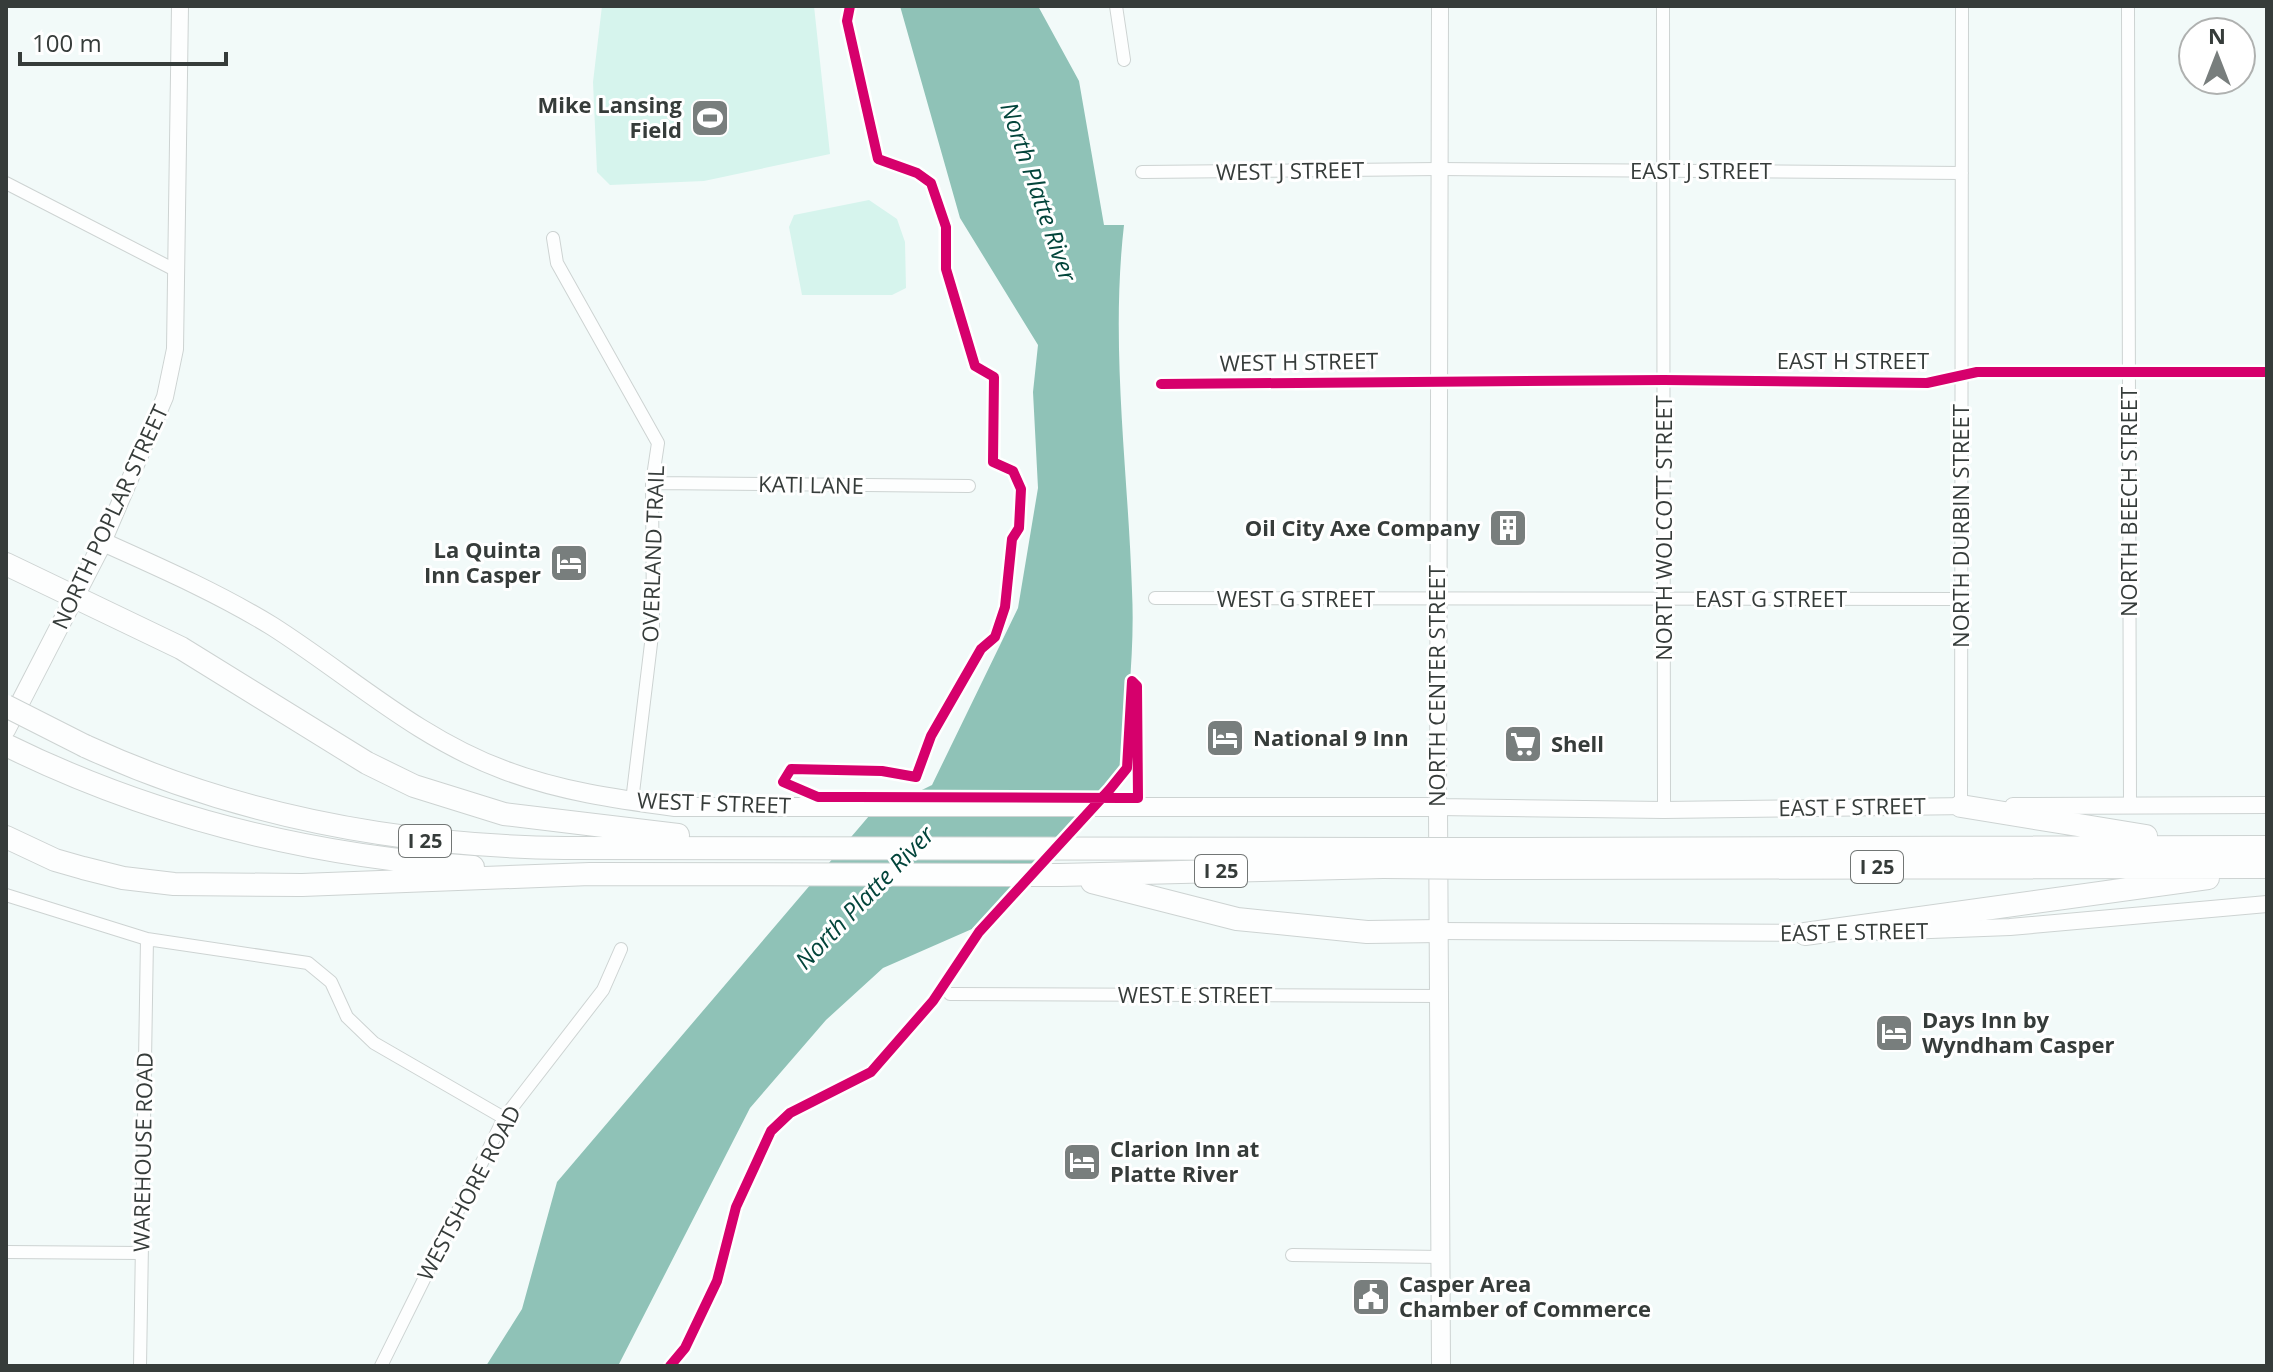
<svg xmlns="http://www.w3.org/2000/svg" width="2273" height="1372" viewBox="0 0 2273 1372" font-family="'Open Sans',sans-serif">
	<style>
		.green { fill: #d6f4ed }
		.water { fill: #8fc2b7 }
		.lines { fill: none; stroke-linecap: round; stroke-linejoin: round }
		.street-casing { stroke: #cdd3d2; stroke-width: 14 }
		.secondary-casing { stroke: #cdd3d2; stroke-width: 18 }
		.primary-casing { stroke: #cdd3d2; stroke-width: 20 }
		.highway-casing { stroke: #cdd3d2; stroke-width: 24 }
		.street { stroke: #fdfefe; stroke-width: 12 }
		.secondary { stroke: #fdfefe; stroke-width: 16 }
		.primary { stroke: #fdfefe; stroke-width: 18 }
		.highway { stroke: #fdfefe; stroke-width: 22 }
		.highway-bridge-casing { stroke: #cdd3d2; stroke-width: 24; stroke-linecap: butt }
		.highway-bridge { stroke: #fdfefe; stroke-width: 22 }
		.cycleway-casing { stroke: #fff; stroke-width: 15 }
		.cycleway { stroke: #d6006c; stroke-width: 10 }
		.labels { text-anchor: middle; stroke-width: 6; stroke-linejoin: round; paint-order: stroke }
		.shield { fill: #fff; stroke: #727675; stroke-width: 2 }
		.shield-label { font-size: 20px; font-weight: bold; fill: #363c3a }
		.poi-label { font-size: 22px; font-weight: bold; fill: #363c3a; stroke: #fff; text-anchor: start }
		.street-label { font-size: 22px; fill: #363c3a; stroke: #fff }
		.water-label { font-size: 24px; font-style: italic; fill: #03453b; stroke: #fff }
	</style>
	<rect width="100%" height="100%" fill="#f2faf9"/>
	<path class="green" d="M602,6H814L830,154L704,181L610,185L597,172L593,82Z
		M869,200L897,219L905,242L906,288L892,295H802L789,227L794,215Z"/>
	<path class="water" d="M900,6H1038L1079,81L1104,225H1124C1110,347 1128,469 1132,591C1135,650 1127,710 1123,769L972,929L883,968L826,1020L750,1108L618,1366H486L522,1309L557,1182L869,816L932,785L1018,608L1038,488L1033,392L1038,345L960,218Z"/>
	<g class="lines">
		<defs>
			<path id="street" d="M1116,6L1124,60
				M1663,6L1664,810
				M2128,6L2130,807
				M1142,172L1439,169L1962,173
				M6,183L177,271
				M553,238L557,263L658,443L652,483L653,627L632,801
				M1161,384L1664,380L1927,383L1977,372H2267
				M652,483L969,486
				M1155,598L1961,599
				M1961,806L1962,6
				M6,895L147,939L308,963L331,982L347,1017L374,1043L504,1118
				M950,994L1440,996
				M6,1252L141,1253
				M1292,1255L1442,1257
				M140,1366L147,939
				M381,1366L504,1118L603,990L621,949"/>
			<path id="secondary" d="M1440,6L1438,807L1664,810L1969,806
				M103,542L165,397L175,349L180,6
				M2013,806L2267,805
				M1440,931L1815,933
				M1878,932L2010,927L2267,904"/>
			<path id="primary" d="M6,730L103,542C161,568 218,593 272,626C349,675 417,738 504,770C559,791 616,799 675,807H1438L1441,1366"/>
			<path id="highway" d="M6,564L181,648L367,763L414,786L504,814L678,835
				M6,745C152,817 311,856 473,867
				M85,746C237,816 399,846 565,848L1383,849
				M1961,806L2146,836
				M6,837L55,860L83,868L123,878L174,884L302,885L590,874L1060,875L1383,867
				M1486,849L2267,847
				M1486,868L2267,867
				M1092,882L1237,919L1367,932L1440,931
				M1805,934L2208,878"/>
		</defs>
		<use href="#street" class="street-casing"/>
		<use href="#secondary" class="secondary-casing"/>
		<use href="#primary" class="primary-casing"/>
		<use href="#highway" class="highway-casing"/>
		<use href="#street" class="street"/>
		<use href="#secondary" class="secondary"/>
		<use href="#primary" class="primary"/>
		<use href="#highway" class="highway"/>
		<defs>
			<path id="highway-bridge" d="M6,706L85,746
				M1383,849H1486
				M1383,867L1486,868"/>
		</defs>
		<use href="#highway-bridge" class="highway-bridge-casing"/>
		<use href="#highway-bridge" class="highway-bridge"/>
		<defs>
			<path id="cycleway" d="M1161,384L1664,380L1927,383L1977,372H2267
				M670,1366L685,1348L717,1281L736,1207L771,1131L790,1113L871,1072L933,1001L979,932L1110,789L1127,768L1132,681L1137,686L1138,798H1122L855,797H818L783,782L791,769L882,771L916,777L931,736L981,649L995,637L1005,607L1012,539L1019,528L1021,489L1013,471L993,462L994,377L975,366L946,269V227L931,183L917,173L878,159L847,21L850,6"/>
		</defs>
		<use href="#cycleway" class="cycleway-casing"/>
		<use href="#cycleway" class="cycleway"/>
	</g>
	<defs>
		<symbol id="stadium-square" viewBox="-11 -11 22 22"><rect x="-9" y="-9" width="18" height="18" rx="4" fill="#787e7d" stroke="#fff"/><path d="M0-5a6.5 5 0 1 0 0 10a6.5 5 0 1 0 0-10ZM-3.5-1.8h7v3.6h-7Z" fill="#fff"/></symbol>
		<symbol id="building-square" viewBox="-11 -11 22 22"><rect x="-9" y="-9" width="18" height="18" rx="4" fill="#787e7d" stroke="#fff"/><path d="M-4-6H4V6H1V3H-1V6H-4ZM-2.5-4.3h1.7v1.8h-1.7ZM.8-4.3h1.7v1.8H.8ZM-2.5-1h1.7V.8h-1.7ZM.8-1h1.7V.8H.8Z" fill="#fff"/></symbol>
		<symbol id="hotel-square" viewBox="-11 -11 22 22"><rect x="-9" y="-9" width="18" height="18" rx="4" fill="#787e7d" stroke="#fff"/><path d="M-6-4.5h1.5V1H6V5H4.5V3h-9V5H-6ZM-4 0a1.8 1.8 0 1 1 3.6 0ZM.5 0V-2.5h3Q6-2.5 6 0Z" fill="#fff"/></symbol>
		<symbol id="supermarket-square" viewBox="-11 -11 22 22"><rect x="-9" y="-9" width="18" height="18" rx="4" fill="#787e7d" stroke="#fff"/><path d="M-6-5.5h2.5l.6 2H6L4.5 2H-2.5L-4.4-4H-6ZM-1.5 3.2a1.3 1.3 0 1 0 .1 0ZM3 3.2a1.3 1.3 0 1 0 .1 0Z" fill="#fff"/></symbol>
		<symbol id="civic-square" viewBox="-11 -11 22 22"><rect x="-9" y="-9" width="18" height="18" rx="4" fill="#787e7d" stroke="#fff"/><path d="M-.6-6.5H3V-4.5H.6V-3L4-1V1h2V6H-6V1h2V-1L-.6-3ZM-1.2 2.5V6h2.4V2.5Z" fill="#fff"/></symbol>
	</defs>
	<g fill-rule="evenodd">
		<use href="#stadium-square" x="688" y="96" width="44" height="44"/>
		<use href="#building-square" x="1486" y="506" width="44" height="44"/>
		<use href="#hotel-square" x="547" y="541" width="44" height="44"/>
		<use href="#hotel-square" x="1203" y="716" width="44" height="44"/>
		<use href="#supermarket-square" x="1501" y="722" width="44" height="44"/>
		<use href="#hotel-square" x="1872" y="1011" width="44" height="44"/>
		<use href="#hotel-square" x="1060" y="1140" width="44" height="44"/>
		<use href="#civic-square" x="1349" y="1275" width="44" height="44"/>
	</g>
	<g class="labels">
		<g class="shield">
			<rect x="399" y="825" width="52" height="32" rx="6"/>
			<rect x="1851" y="851" width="52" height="32" rx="6"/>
			<rect x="1195" y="855" width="52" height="32" rx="6"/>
		</g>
		<g class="shield-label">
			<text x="425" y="848">I 25</text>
			<text x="1877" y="874">I 25</text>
			<text x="1221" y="878">I 25</text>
		</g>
		<g class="poi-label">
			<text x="682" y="113" text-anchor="end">Mike Lansing<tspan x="682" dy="25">Field</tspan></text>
			<text x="1480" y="536" text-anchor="end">Oil City Axe Company</text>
			<text x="541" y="558" text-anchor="end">La Quinta<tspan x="541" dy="25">Inn Casper</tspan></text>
			<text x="1253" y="746">National 9 Inn</text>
			<text x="1551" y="752">Shell</text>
			<text x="1922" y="1028">Days Inn by<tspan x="1922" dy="25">Wyndham Casper</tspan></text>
			<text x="1110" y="1157">Clarion Inn at<tspan x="1110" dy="25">Platte River</tspan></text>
			<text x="1399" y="1292">Casper Area<tspan x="1399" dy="25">Chamber of Commerce</tspan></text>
		</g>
		<g class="street-label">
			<text transform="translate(1290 171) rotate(-1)" y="8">WEST J STREET</text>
			<text x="1701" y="179">EAST J STREET</text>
			<text x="1853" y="369">EAST H STREET</text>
			<text transform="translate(1299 362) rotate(-1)" y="8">WEST H STREET</text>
			<text transform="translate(811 485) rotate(1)" y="8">KATI LANE</text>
			<text transform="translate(2129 502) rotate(-90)" y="8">NORTH BEECH STREET</text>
			<text transform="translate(110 517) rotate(-65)" y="8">NORTH POPLAR STREET</text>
			<text transform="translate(1961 526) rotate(-90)" y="8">NORTH DURBIN STREET</text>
			<text transform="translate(1664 528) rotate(-90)" y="8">NORTH WOLCOTT STREET</text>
			<text transform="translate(653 554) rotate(-88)" y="8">OVERLAND TRAIL</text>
			<text x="1296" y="607">WEST G STREET</text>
			<text x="1771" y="607">EAST G STREET</text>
			<text transform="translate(1437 686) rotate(-90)" y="8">NORTH CENTER STREET</text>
			<text transform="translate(714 803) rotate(2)" y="8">WEST F STREET</text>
			<text transform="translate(1852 807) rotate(-1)" y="8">EAST F STREET</text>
			<text transform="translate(1854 932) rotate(-1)" y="8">EAST E STREET</text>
			<text x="1195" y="1003">WEST E STREET</text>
			<text transform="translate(143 1152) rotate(-89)" y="8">WAREHOUSE ROAD</text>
			<text transform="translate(469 1193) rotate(-62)" y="8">WESTSHORE ROAD</text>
		</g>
		<g class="water-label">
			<text transform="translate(1038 192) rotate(71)" y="8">North Platte River</text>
			<text transform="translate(865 898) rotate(-46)" y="8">North Platte River</text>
		</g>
	</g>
	<rect width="2273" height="1372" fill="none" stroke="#363c3a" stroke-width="16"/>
	<g transform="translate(2217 56)"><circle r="38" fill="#ffffff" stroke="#afb1b0" stroke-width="2"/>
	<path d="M0-6L14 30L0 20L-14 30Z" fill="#787e7d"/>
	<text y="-12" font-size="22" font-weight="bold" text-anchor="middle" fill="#363c3a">N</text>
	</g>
	<path d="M20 52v12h206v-12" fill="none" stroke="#363c3a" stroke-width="4"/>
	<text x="32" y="52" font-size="24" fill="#363c3a" stroke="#ffffff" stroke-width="6" paint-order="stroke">100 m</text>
</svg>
